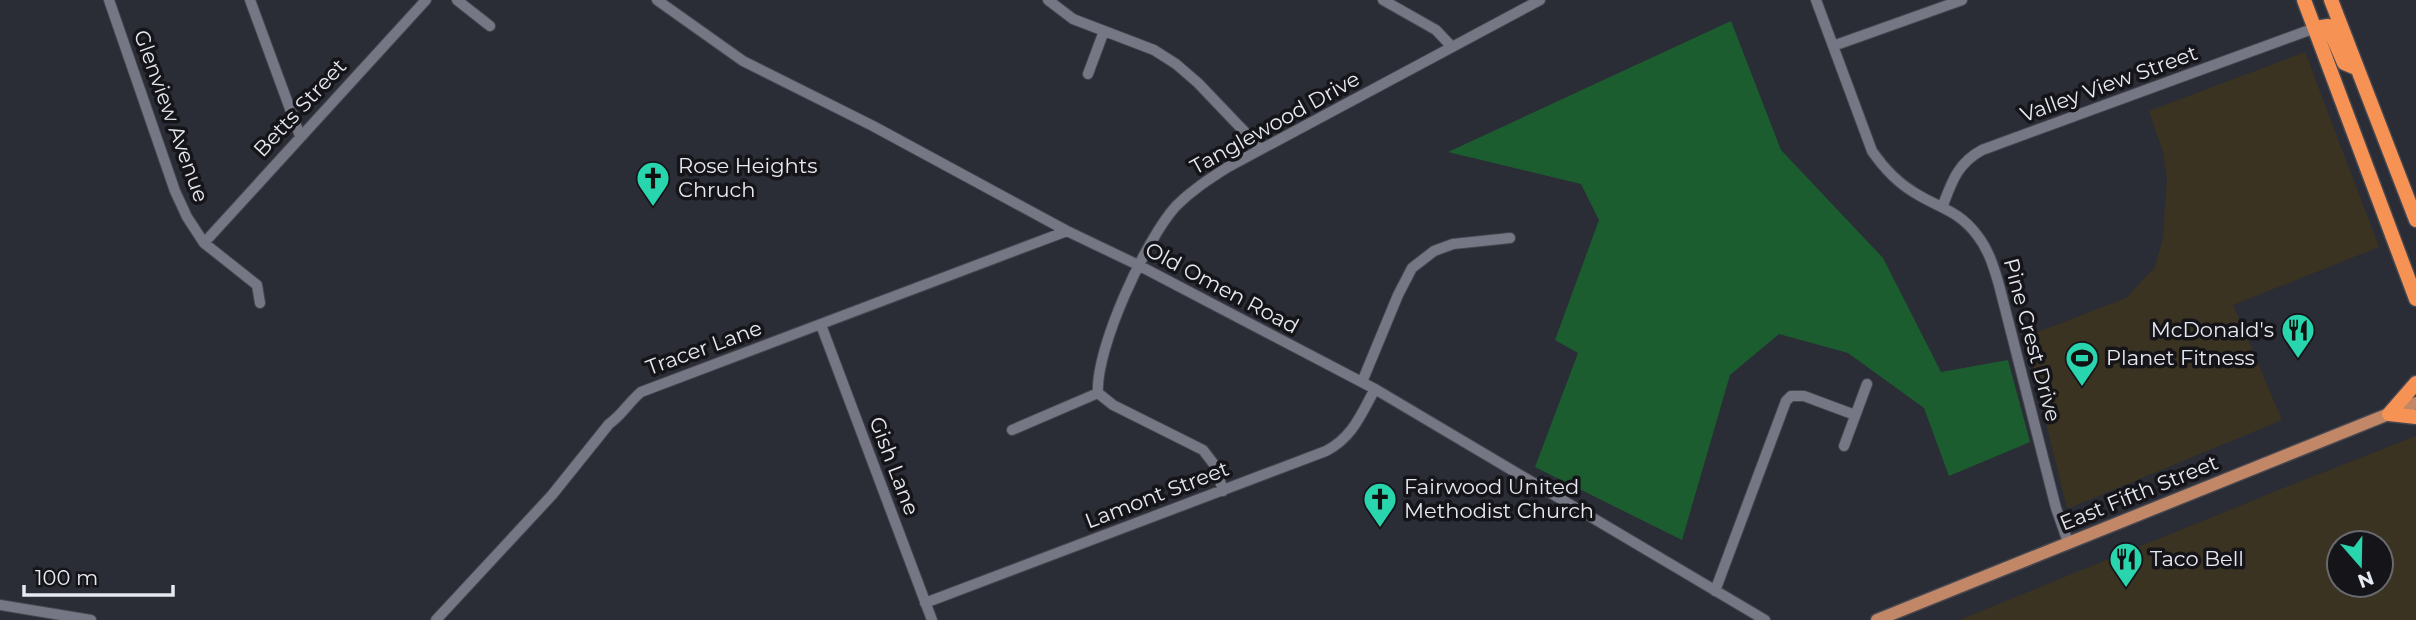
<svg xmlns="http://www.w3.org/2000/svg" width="2416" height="620" viewBox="0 0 2416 620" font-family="Montserrat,sans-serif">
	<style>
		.commercial { fill: #3b3322; fill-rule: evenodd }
		.green { fill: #1c5d30 }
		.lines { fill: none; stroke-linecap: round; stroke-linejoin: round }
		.minor-casing { stroke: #464750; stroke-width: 12 }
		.major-casing { stroke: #464750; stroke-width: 15 }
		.highway-casing { stroke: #464750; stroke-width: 17 }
		.minor { stroke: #757784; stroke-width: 10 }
		.major { stroke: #c28767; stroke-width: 12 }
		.highway { stroke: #f59254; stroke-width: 14 }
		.labels { text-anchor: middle; stroke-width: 7; stroke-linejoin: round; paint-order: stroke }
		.street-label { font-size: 21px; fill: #e7e9f0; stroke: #141419 }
		.poi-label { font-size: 21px; fill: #e7e9f0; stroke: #141419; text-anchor: start }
	</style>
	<rect width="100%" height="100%" fill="#2a2c36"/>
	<path class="commercial" d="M2305,52L2379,247L2233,305L2282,420L2067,509L2025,337L2126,298L2155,267L2163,237L2167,178L2163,152L2149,111Z
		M2416,436V620H1959L2286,487ZM2381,543V585H2339V543Z"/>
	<path class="green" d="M1731,21L1781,150L1883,258L1941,372L2008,360L2030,442L1949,476L1924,408L1848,353L1779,334L1730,375L1682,540L1535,467L1578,353L1555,340L1599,220L1581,184L1448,152Z"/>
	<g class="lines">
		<defs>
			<path id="minor" d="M109,0L175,191L187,217L204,243L257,285L260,303
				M250,0L300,136
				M457,0L490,26
				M657,0L743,61L873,126L1067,231L1138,265L1375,389L1765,620
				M1048,0L1073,19L1154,50L1176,64L1198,83L1261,149
				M1383,0L1436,30L1452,47
				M1816,0L1872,151C1883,167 1898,183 1915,193C1939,208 1958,210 1977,235C1989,250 1994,268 1999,285L2056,508L2068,542
				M1833,46L1962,0
				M1088,74L1104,31
				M1943,205C1952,181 1958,163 1982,150L2315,28
				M204,243L426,0
				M821,325L932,620
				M1362,382L1398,295L1412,268L1434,251L1453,244L1510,238
				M1098,393C1095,349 1146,239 1176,206C1192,190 1209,179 1228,167L1540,0
				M1098,393L1113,405L1203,450L1216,467L1223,491
				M1012,430L1098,393
				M1844,446L1867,384
				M1715,591L1786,401L1791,396H1804L1855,415
				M925,603L1326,451C1353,437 1361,414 1375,389
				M0,605L91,620
				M436,620L552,495L609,424C622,415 629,402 641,392L1067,231"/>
			<path id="major" d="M1877,620L2416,403"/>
			<path id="highway" d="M2304,0L2416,299
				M2331,0L2416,220
				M2315,28L2328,26L2344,63L2356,68
				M2389,414L2416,383
				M2389,414L2416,417"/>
		</defs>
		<use href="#minor" class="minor-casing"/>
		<use href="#major" class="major-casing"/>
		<use href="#highway" class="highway-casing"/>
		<use href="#minor" class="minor"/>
		<use href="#major" class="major"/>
		<use href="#highway" class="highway"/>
	</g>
	<defs>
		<symbol id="church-pin" viewBox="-11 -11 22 30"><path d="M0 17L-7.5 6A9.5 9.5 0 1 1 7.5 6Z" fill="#28d5ad" stroke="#141419"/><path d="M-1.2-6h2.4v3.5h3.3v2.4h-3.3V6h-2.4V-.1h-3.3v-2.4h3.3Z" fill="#111"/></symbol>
		<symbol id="restaurant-pin" viewBox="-11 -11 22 30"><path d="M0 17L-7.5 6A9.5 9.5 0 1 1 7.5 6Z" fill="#28d5ad" stroke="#141419"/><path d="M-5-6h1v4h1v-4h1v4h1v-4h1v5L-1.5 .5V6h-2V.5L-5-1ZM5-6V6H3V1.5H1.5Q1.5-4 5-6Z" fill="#111"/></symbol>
		<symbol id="stadium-pin" viewBox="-11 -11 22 30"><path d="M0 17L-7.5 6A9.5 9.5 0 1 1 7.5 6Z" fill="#28d5ad" stroke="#141419"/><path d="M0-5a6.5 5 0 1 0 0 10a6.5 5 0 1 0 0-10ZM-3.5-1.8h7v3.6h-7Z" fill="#111"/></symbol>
	</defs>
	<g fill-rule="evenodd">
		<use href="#church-pin" x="634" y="159" width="38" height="52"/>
		<use href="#restaurant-pin" x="2279" y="311" width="38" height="52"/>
		<use href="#stadium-pin" x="2063" y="339" width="38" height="52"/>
		<use href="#church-pin" x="1361" y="480" width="38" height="52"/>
		<use href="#restaurant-pin" x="2107" y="540" width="38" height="52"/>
	</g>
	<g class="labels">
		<g class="street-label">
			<text transform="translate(2109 84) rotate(-20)" y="7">Valley View Street</text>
			<text transform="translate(300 108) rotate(-47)" y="7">Betts Street</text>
			<text transform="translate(171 116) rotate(70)" y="7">Glenview Avenue</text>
			<text transform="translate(1275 123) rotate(-29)" y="7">Tanglewood Drive</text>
			<text transform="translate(1222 288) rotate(28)" y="7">Old Omen Road</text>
			<text transform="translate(2032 340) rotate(75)" y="7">Pine Crest Drive</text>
			<text transform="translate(704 348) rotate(-20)" y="7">Tracer Lane</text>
			<text transform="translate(894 466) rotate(69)" y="7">Gish Lane</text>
			<text transform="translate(2139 493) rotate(-22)" y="7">East Fifth Street</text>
			<text transform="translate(1157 495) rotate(-21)" y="7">Lamont Street</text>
		</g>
		<g class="poi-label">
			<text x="678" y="173">Rose Heights<tspan x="678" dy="24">Chruch</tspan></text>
			<text x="2274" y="337" text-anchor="end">McDonald's</text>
			<text x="2106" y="365">Planet Fitness</text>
			<text x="1404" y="494">Fairwood United<tspan x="1404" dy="24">Methodist Church</tspan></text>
			<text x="2150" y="566">Taco Bell</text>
		</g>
	</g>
	<g transform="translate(2360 564) rotate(160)"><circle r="33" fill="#141419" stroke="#68696f" stroke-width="2"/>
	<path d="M0-5L12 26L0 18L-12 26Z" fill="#28d5ad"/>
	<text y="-10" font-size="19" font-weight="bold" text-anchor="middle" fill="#e7e9f0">N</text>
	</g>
	<path d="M24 585v10h149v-10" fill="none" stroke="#e7e9f0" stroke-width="3.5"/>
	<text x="35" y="585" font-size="21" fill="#e7e9f0" stroke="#141419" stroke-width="5" paint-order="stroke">100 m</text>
</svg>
